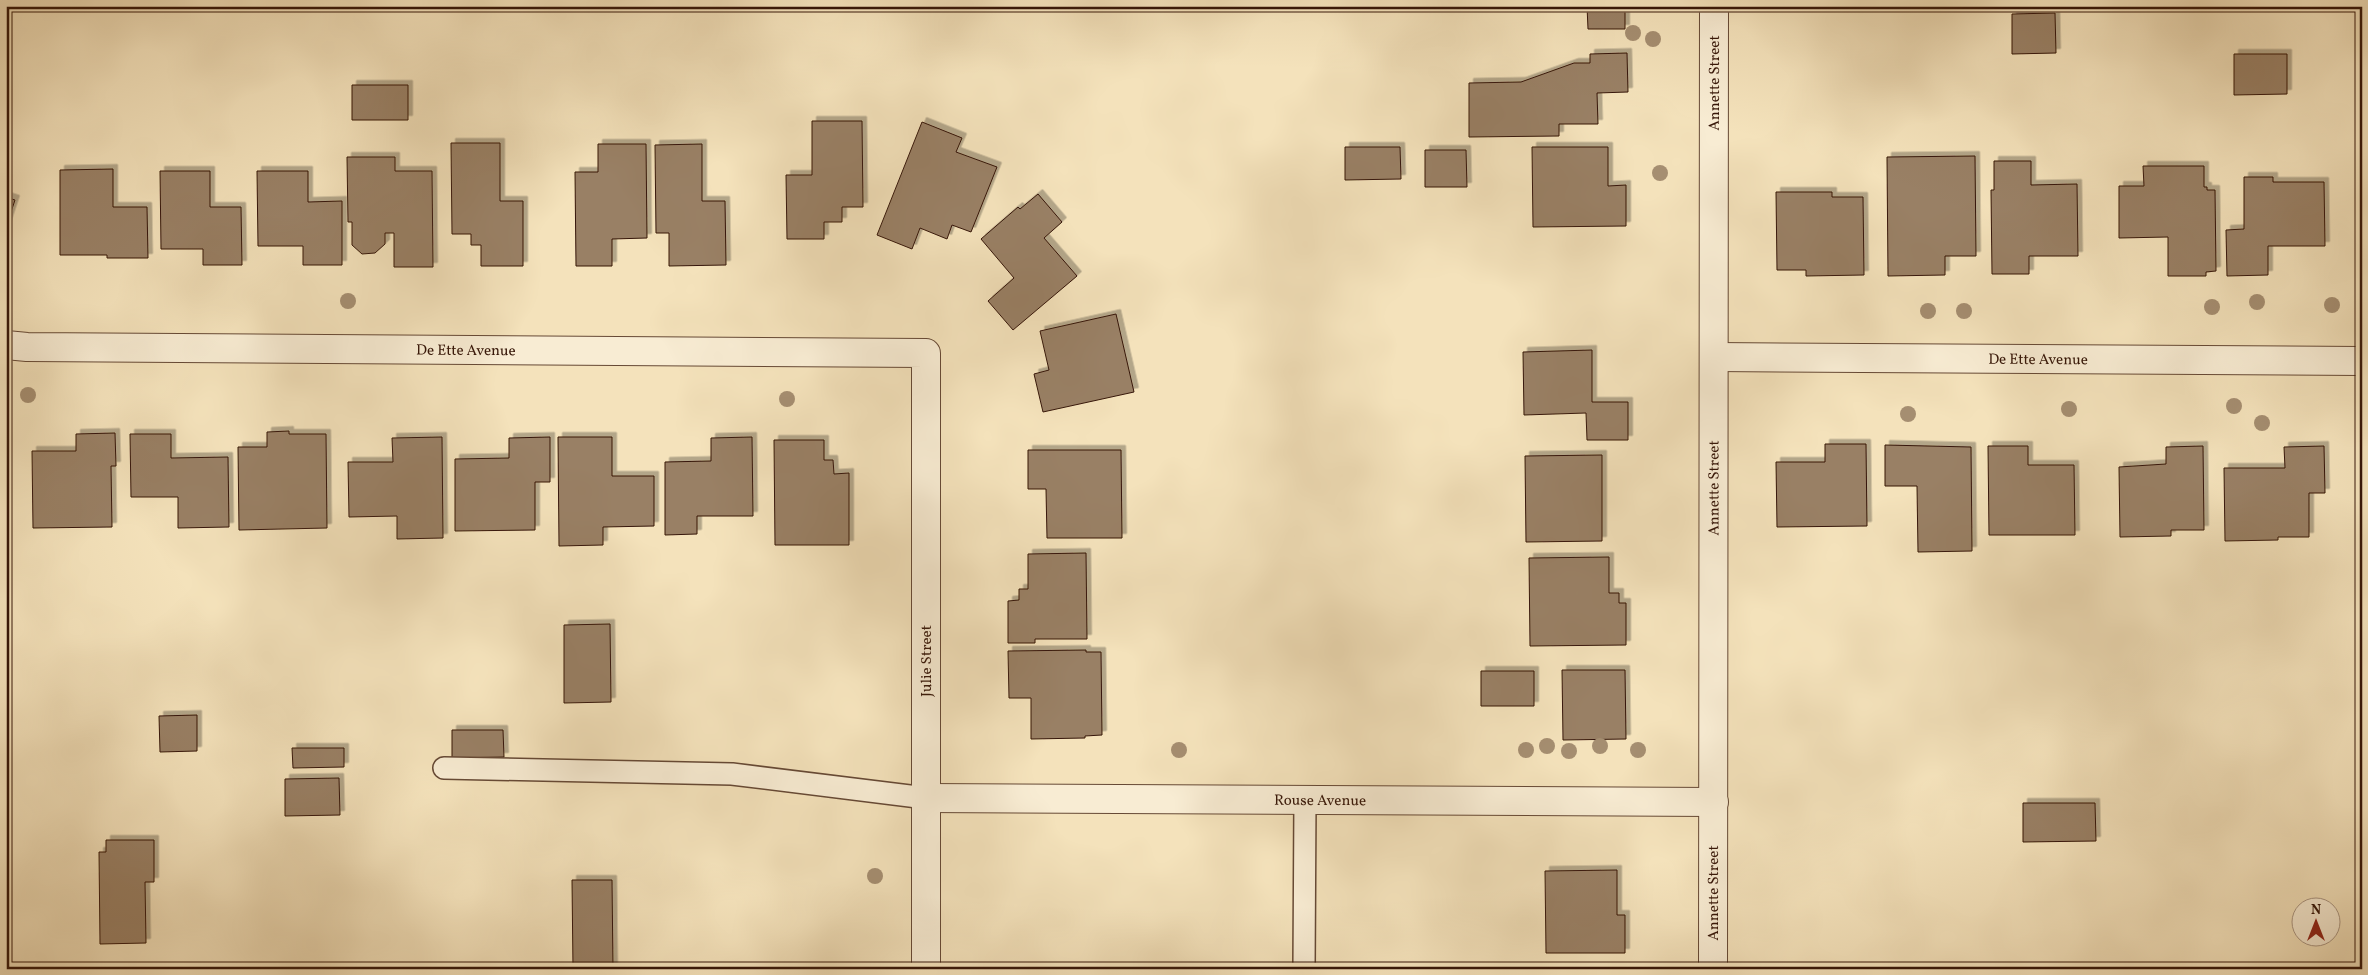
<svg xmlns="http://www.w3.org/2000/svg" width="2368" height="975" viewBox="0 0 2368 975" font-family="Vollkorn,serif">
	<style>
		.building { fill: #998065; stroke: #361608; filter: url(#shadow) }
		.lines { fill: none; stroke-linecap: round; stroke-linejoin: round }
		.service-casing { stroke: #664935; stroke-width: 24 }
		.minor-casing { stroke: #664935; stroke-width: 30 }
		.service { stroke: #f8ecd3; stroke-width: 21 }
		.minor { stroke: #f8ecd3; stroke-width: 28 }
		.tree { fill: #a58e71 }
		.labels { text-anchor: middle; stroke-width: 4; stroke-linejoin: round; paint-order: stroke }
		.street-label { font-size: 15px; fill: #361608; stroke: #f8ecd3 }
	</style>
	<defs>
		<filter id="shadow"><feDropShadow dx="4.5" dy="-4.5" stdDeviation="0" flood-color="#0004"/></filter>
	</defs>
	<rect width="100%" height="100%" fill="#f4e2bb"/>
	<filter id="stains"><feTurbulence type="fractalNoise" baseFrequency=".004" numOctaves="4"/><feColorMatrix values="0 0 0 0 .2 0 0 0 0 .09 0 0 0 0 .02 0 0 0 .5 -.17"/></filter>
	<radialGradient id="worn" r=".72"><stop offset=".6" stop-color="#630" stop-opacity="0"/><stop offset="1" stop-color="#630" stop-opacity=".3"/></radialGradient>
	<path class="building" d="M1587,6H1625V29H1588Z
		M2055,13L2056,53L2012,54V14Z
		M1627,53L1628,92L1597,93L1598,124H1559V136L1469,137V83L1521,82L1574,63H1590V54Z
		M2234,54H2287V94L2234,95Z
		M352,85H408V120H352Z
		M812,121H862L863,207H842V222H824V239H787L786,175H812Z
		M922,122L962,138L956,152L997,167L971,232L952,225L947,239L920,228L912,249L877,235Z
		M451,143H500V201H523V266H481V245H471V234H452Z
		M598,144H646L647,238L612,239V266H576L575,172H598Z
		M702,144V201H725L726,265L669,266V233H656L655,145Z
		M1345,147H1400L1401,179L1345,180Z
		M1532,147H1608V186L1626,185V226L1533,227Z
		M1425,150H1466L1467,187H1425Z
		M1975,156L1976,256H1945V275L1888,276L1887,157Z
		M347,157H395V171H432L433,267H394V233H385V244L375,253L362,254L352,245V222H348Z
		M1994,161H2031V185L2077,184L2078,256H2029V274H1992L1991,190H1994Z
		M2143,166H2204V187H2207V190H2215L2216,271L2206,272V276H2168V237L2119,238V186H2144Z
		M113,169V207H147L148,258H107V255H60V170Z
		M160,171H210V207H241L242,265H203V249H161Z
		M257,171H308V202L342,201V265H303V246H258Z
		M2244,177H2273V182H2324L2325,246H2268V275L2227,276L2226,230L2244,229Z
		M1776,192H1832V197H1863L1864,275L1806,276V270H1777Z
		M1038,194L1062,222L1044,238L1077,276L1013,330L988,301L1014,278L981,239L1018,207L1020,209Z
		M6,197L15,200L6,227Z
		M1116,314L1134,392L1043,412L1034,374L1049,370L1040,331Z
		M1592,350V402H1628V440H1587L1586,413L1524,415L1523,352Z
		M289,431V434H326L327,528L239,530L238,447H267V432Z
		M115,433L116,466H111L112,527L33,528L32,451H76V434Z
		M130,434H171V458L228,457L229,527L178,528V497H131Z
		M442,437L443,538L397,539V516L349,517L348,462H393L392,438Z
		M550,437V482H535V530L455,531V459L509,458V438Z
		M558,437H612V476H654V526L603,527V545L559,546Z
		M752,437L753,516H697V534L665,535V462L711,461V438Z
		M774,440H824V460H833L834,474L849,473V545H775Z
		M1825,444H1866L1867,526L1777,527L1776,462H1825Z
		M1885,445L1971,447L1972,551L1918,552L1917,486H1885Z
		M1988,446H2028V465H2074L2075,535H1989Z
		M2203,446L2204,530H2171V536L2120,537L2119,467L2166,464V447Z
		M2324,446L2325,493H2309V537H2278V540L2225,541L2224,468H2285L2284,447Z
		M1028,450H1121L1122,538H1047L1046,489H1028Z
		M1602,455V541L1526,542L1525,456Z
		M2357,464H2362V548H2358Z
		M1086,553L1087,639H1035V643H1008V601L1019,600V589H1028V554Z
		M1609,557V593H1619V603H1626V645L1530,646L1529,558Z
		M610,624L611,702L564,703V625Z
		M1086,650V652H1101L1102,735L1085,736V738L1031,739V698H1009L1008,651Z
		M1562,670H1625L1626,739L1563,740Z
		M1481,671H1534V706H1481Z
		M197,715V751L160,752L159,716Z
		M452,730H503L504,757L452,758Z
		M292,748H344V767L293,768Z
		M339,778L340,815L285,816V779Z
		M2023,803H2095L2096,841L2023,842Z
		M106,840H154V882H145L146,943L100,944L99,852H106Z
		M1617,870V915H1625V953H1546L1545,871Z
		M572,880H612L613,969H573Z"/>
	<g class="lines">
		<defs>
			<path id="service" d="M444,768L732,774L926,798
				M1304,969L1305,799"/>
			<g id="minor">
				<path id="s1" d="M6,345L27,347L926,353V969"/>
				<path id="s2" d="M1714,357L2362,361"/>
				<path id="s3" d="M926,798L1714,802"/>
				<path id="s4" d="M1713,969L1714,6"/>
			</g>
		</defs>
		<use href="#service" class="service-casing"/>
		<use href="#minor" class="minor-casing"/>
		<use href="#service" class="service"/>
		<use href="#minor" class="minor"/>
	</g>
	<g class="tree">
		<circle cx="1633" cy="33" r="8"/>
		<circle cx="1653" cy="39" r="8"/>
		<circle cx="1660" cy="173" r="8"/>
		<circle cx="348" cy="301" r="8"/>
		<circle cx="2257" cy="302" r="8"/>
		<circle cx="2332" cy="305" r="8"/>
		<circle cx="2212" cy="307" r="8"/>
		<circle cx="1928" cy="311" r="8"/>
		<circle cx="1964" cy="311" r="8"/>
		<circle cx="28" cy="395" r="8"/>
		<circle cx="787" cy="399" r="8"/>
		<circle cx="2234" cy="406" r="8"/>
		<circle cx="2069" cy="409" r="8"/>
		<circle cx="1908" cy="414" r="8"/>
		<circle cx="2262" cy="423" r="8"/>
		<circle cx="1547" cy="746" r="8"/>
		<circle cx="1600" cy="746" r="8"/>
		<circle cx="1179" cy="750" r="8"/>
		<circle cx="1526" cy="750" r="8"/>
		<circle cx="1638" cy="750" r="8"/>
		<circle cx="1569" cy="751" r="8"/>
		<circle cx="875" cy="876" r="8"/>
	</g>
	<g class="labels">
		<g class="street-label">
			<text dy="5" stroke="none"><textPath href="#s4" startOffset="886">Annette Street</textPath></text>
			<text dy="5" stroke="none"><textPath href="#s1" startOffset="460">De Ette Avenue</textPath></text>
			<text dy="5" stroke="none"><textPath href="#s2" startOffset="324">De Ette Avenue</textPath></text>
			<text dy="5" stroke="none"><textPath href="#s4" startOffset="481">Annette Street</textPath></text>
			<text transform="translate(926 661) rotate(-90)" y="5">Julie Street</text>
			<text dy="5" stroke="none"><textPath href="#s3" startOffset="394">Rouse Avenue</textPath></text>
			<text dy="5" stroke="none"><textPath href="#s4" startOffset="76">Annette Street</textPath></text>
		</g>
	</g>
	<rect width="2368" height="975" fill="none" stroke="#f4e2bb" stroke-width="25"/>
	<rect x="8" y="8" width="2353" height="960" fill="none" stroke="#361608" stroke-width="2.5"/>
	<rect x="12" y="12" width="2343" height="950" fill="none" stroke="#361608"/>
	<g transform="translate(2316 922)"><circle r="24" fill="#f8ecd3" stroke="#aa9682"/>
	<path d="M0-4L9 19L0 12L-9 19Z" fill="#8f2418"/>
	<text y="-8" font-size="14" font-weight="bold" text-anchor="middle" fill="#361608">N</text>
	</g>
	<rect width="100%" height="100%" filter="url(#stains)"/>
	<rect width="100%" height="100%" fill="url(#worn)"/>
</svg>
